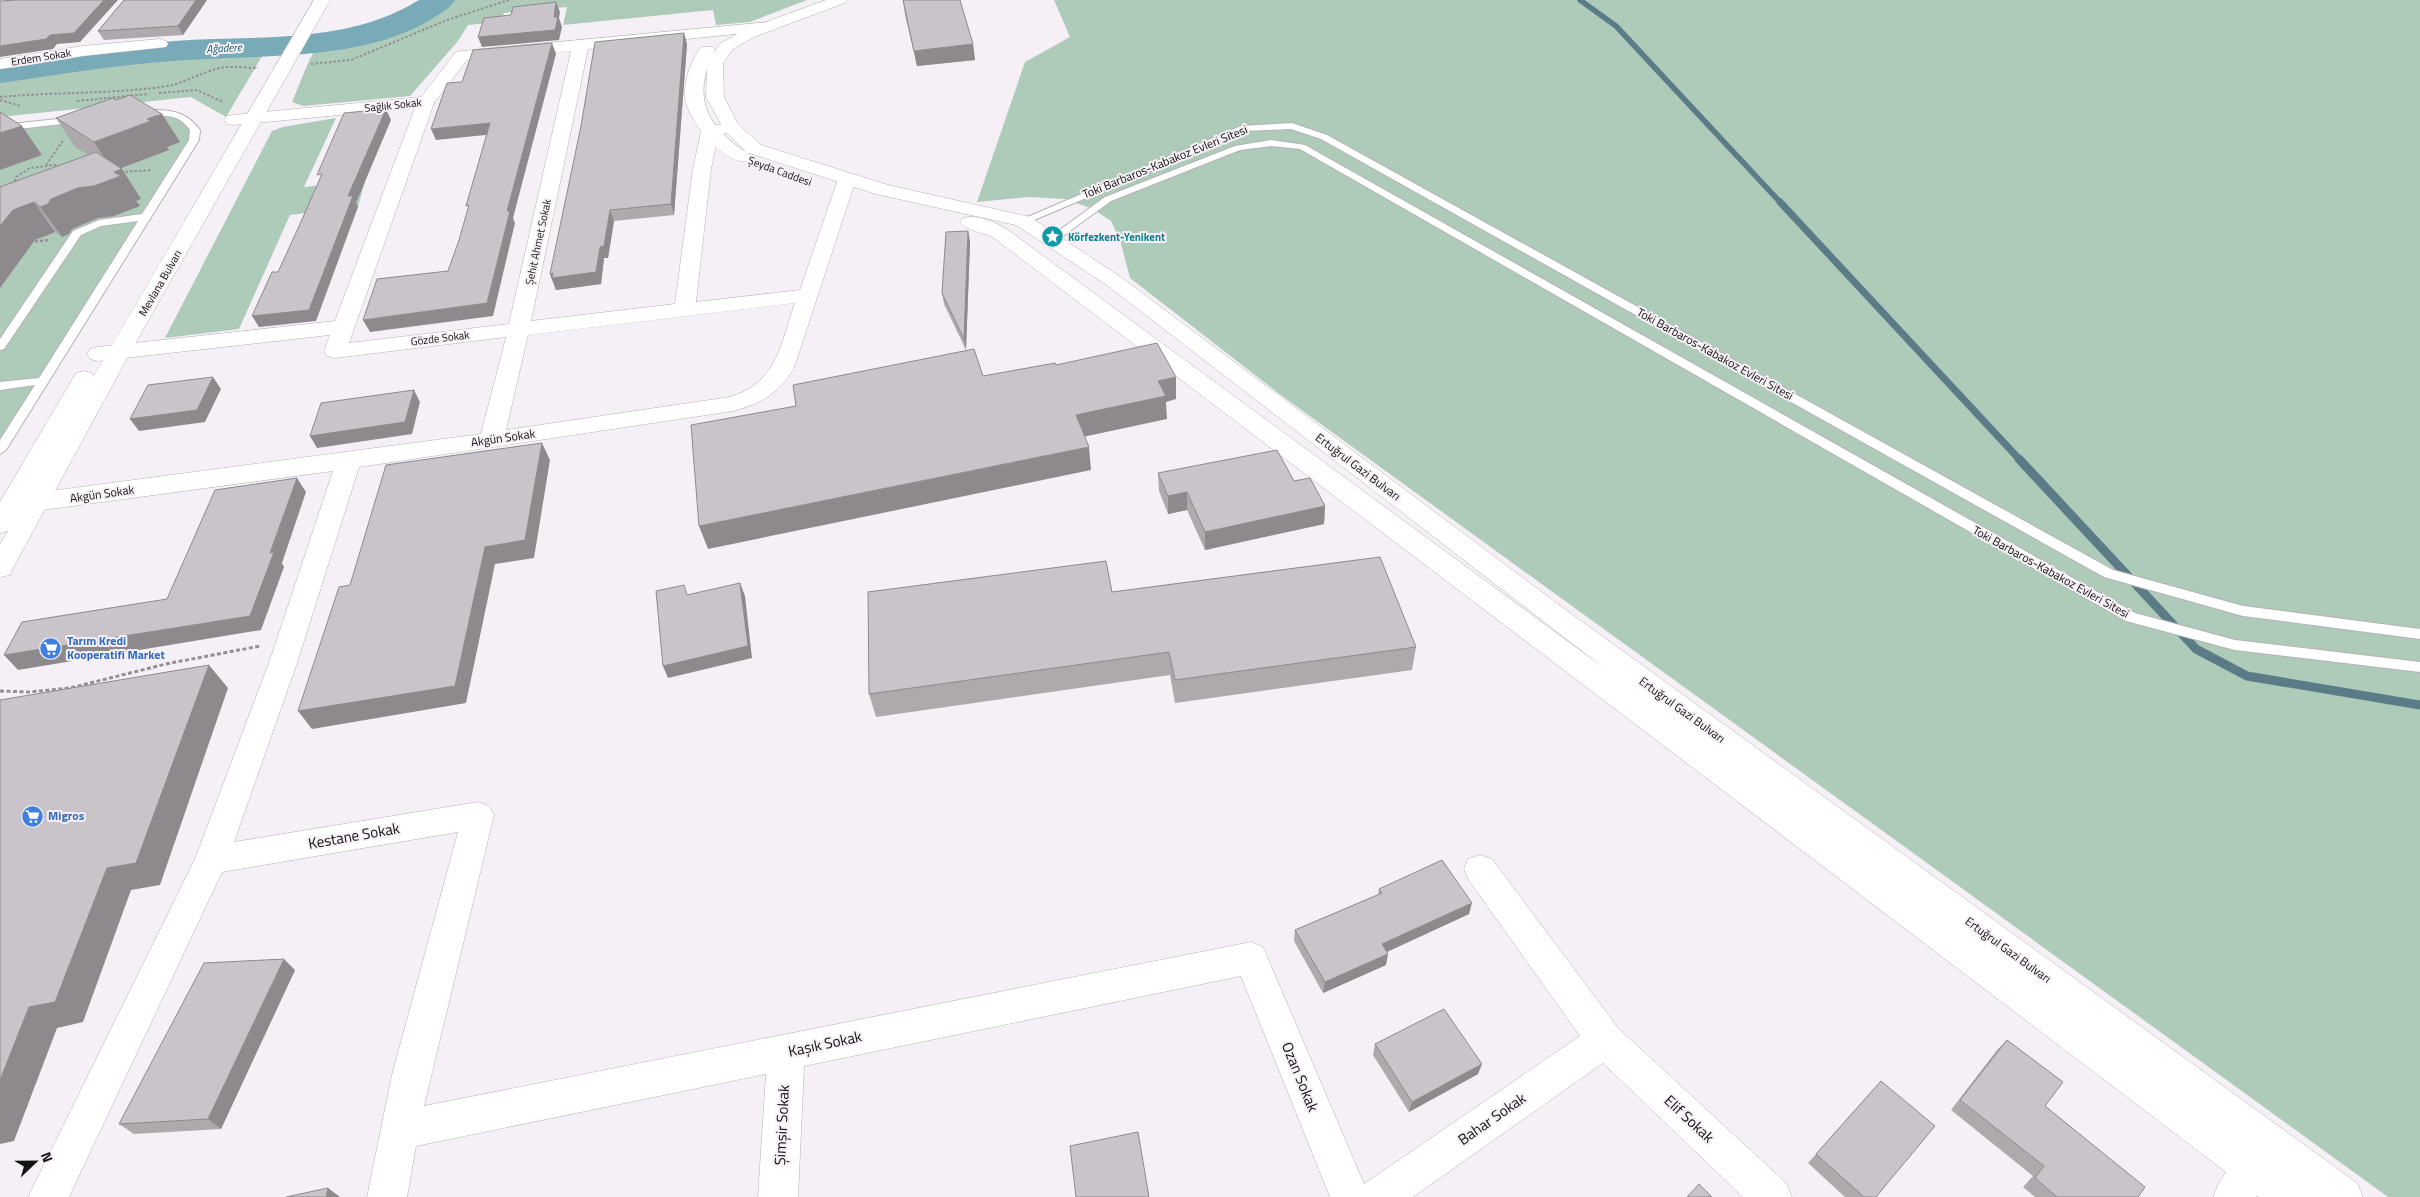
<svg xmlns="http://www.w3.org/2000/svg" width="2420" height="1197" viewBox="0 0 2420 1197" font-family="'Titillium Web',sans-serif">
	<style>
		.green { fill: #aecbba }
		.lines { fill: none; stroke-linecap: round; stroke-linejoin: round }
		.stream-far2 { stroke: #5b7c87; stroke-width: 5.5 }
		.stream-far1 { stroke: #5b7c87; stroke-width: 7 }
		.stream { stroke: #5b7c87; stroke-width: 9 }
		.river { fill: #79aab8; fill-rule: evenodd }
		.lane-casing { stroke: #b5b1b5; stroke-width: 2 }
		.street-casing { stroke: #b5b1b5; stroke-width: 1 }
		.secondary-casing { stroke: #b5b1b5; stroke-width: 1 }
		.path-far2 { stroke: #939093; stroke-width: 2; stroke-dasharray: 2.5 2; stroke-linecap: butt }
		.path-far1 { stroke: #939093; stroke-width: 2.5; stroke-dasharray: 3 2; stroke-linecap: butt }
		.path { stroke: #939093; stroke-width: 3; stroke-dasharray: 4 2.5; stroke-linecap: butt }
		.lane { fill: #fff; fill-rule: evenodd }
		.street { fill: #fff; fill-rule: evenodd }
		.secondary { fill: #fff; fill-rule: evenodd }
		.wall { fill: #ada9ad }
		.shaded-wall { fill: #8d898d }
		.building { fill: #c9c4c9; stroke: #8d898d }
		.labels { text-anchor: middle; stroke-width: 4; stroke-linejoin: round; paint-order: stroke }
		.far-water-label { font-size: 11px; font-style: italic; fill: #1c5d6d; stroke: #f5f0f5 }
		.far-street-label { font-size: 11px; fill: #141214; stroke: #f5f0f5 }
		.far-culture-label { font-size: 11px; font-weight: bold; fill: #0d838f; stroke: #f5f0f5; text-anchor: start }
		.street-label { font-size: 12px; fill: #141214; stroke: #f5f0f5 }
		.shop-label { font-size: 12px; font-weight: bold; fill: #366cbe; stroke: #f5f0f5; text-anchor: start }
		.near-street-label { font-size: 15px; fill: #141214; stroke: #f5f0f5 }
	</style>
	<rect width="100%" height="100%" fill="#f5f0f5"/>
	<path class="green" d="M453,0H807L750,22L716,25L713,10L563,25L567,7L504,13L499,22L468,25L458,41L410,96L303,106L292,102L308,63L317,46C363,37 417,33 453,0Z
		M1054,0H2420V1197H2388L1278,393L1130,278L1120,240L1111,221L1093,209L1065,199L1028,197L977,202L1025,62L1070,37Z
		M264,53L226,117L191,97L0,117V81L142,58Z
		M177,114L195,130L0,450V128Z
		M336,118L304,187L365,181L358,207L290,215L239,329L165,338L272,131L283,127Z"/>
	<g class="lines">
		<path class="stream-far2" d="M1580,0L1616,26L1781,203"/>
		<path class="stream-far1" d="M1780,202L2020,460"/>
		<path class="stream" d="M2019,459L2196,649L2247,676L2420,705"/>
		<path class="river" d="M419,0H455C450,8 443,12 435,17C364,63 255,54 173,61C115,65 57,75 0,83V63C58,55 116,46 174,41C256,35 347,45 419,0Z"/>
		<defs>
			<path id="lane" d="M156,110C175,110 188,114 200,130L199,140L6,450L0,454V440L35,385L0,390V382L39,378L138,221L101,226L81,235L4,349L0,350V339L73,231L99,220L142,214L189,140L190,130C172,104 150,124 137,114Z
				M77,117L81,120L80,122L0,131V125Z
				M1292,123L1327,135L2113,570L2243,606L2420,629V639L2243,616L2104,577L1321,139L1291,129L1245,131L1027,223L1018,221L1241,126Z
				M1271,140L1305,145L2135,613L2235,640L2420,662V672L2235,650L2126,621L1300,149L1271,146L1240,150L1111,201L1055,242L1051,243L1046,240L1105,197L1235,146Z"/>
			<path id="street" d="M769,22L775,24L777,27L775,30L588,49L531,321L675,304L693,169L701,132L704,128L731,122L737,123L740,127L737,131L718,135L711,169L696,302L800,290L838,179L840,175H854L856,179L794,368C779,393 761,404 733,411L359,467L298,660L234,842L478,802L489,806L494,815L424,1106L1251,942L1263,947L1364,1184L1580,1036L1468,879L1464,869L1468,859L1480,855L1492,859L1618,1028L1786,1183L1792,1197H1743L1603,1063L1413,1197H1330L1241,976L804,1066L798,1197H758L766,1074L416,1146L407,1197H367L392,1075L458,832L222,872L69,1197H28L195,859L270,660L333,471L13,514L4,511L0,505L4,499L13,496L481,434L506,337L335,358L327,356L324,351L330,335L98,361L90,359L87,354L90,349L98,347L335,321L415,108L233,125L227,124L224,120L227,116L233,115L421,97L456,52L462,51ZM571,51L509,324L349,343L434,103L467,60ZM795,303C780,345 778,382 730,397L506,430L528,335Z
				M160,39L166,41L168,44L166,47L83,56L0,69V59L83,46Z
				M2262,1133L2276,1138L2281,1152L2276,1166L2256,1197H2213L2219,1183L2248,1138Z"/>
			<path id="secondary" d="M314,0H330L131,351L13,568L10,575L0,577V544L8,531L0,533V502L76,373L84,371L92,373L94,376Z
				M826,0H848L845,3L754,37L733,49L723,63L724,97L738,124L761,145L888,185L1030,217L1122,278L1555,602L2357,1183L2363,1197H2259L994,238C984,232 966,231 960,222L963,218C977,214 996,222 1008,230L1608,671L1108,286L1016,225L876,194L749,153L751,157L749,161C725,167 687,120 685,97C684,80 691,61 701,47H713L715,50L713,54L721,43L742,31ZM707,69L706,97L725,131L746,152C715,132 695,107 707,69Z"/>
		</defs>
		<use href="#lane" class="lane-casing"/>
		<use href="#street" class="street-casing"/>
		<use href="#secondary" class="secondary-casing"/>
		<path class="path-far2" d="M311,64L351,60L447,20L509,0
			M159,93L197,90L223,102
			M0,97C54,92 108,94 161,87C181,85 197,74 216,69C228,65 245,68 258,68
			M0,100L21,106
			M77,101L148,94
			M46,165L64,139
			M54,165L65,170C53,186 32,189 14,185L16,177L30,168Z
			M121,172L152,170"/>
		<path class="path-far1" d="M30,242L48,240"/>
		<path class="path" d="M0,691L29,692L70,688L166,664L260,646"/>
		<use href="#lane" class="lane"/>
		<use href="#street" class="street"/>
		<use href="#secondary" class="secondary"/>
	</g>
	<path class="wall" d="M124,0H207L183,35L104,40L98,31Z
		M903,0L973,44L975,60L917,66L905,15Z
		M684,33L687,44L674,215L614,221L608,258H604L601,284L556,290L550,274Z
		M116,100L162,114L180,142L167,147L169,150L121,168L141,199L136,201L140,206L114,216L98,218L72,229L69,234L62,237L55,232L35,240L0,187L88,155L75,147L56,118Z
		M968,231L970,242L966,350L944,304L942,293Z
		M1158,473L1294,481L1325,506L1324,524L1205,550L1187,510L1168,514L1159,491Z
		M1112,592L1416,647L1412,670L1175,703L1170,675L876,717L869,694Z
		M1379,889L1469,914L1387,952L1386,965L1323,993L1294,941L1295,930L1378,895Z
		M295,970L221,1129L134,1134L119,1124Z
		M2007,1040L2045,1106L2138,1197H2035L2023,1187L2033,1176L1951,1110L1997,1050Z
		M1375,1044L1478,1074L1409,1112L1373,1055Z
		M1881,1081L1876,1197H1845L1808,1163Z"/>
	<path class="shaded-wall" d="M104,0H118L80,42L57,44L53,49L0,57V46L50,35Z
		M196,0H207L183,35L178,26Z
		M556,2L560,12L559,18L562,27L559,40L482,47L478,37L554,17Z
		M684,33L687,44L674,215L671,204Z
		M552,43L556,54L513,218L515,223L493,316L370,332L363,320L487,303L507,211Z
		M973,44L975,60L917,66L914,51Z
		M386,109L391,120L356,203L358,207L316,321L259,327L252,316L348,196Z
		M162,114L180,142L167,147L169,150L113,171L94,142L147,119Z
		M490,123L495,134L436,140L431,129Z
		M22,126L42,155L0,170V133Z
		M122,169L141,199L136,201L140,206L114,216L98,218L72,229L69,234L62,237L40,207L51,199Z
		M34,202L55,232L35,240L0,288V226L13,210Z
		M610,210L614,221L608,258H604L601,284L556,290L550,274L600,247Z
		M968,231L970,242L966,350L964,339Z
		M213,377L221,389L205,422L139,431L130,419Z
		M1176,377V399L1166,402L1167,419L1078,438L1076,415L1158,381Z
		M414,390L420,402L412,434L317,448L310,436Z
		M542,443L550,460L534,558L495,564L466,703L312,729L298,711L485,547Z
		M1089,447L1091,470L708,549L699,526Z
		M297,478L306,492L282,563L284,567L261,630L18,670L4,655L250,616L270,553Z
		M1187,492V510L1168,514V496Z
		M1325,506L1324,524L1205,550V532Z
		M740,583L745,596L752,658L668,678L663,666Z
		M209,665L228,688L160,885L131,890L83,1022L57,1028L14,1141L0,1144V1080L29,1007L107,868Z
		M1472,903L1469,914L1380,955L1382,944Z
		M1388,954L1386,965L1323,993L1325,982Z
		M284,959L295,970L221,1129L208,1119Z
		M1482,1064L1478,1074L1409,1112L1412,1102Z
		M328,1188L340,1197H326Z"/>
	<path class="building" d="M17,0H104L74,33L50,35L46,39L0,46V1Z
		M124,0H196L178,26L98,31Z
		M903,0H960L973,44L914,51Z
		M556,2L554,17H558L555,30L478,37L484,18L511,15L513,7Z
		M684,33L671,204L610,210L604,246L600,247L596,272L552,278L553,273L550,274L581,126L595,42Z
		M552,43L507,211H510L487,303L363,320L377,279L448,271L459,240L469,205L466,206L490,123L431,129L447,83L462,82L473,50Z
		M130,95L162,114L147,119L151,121L94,142L56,118L113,98L116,100Z
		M386,109L348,196H353L309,310L252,316L272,272H278L300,224L322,174L317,175L344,113Z
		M0,112L22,126L0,133Z
		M96,152L122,169L114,172L121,176L94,186L78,188L51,199L48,204L40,207L34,202L13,210L0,226V187Z
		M968,231L964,339L942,293L946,232Z
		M1157,343L1176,377L1158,381L1166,396L1076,415L1089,447L699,526L691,425L796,406L793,385L974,349L983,376L1055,363L1056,365Z
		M213,377L197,410L130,419L148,385Z
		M414,390L405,422L310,436L321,403Z
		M542,443L525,540L485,547L455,686L298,711L339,587L350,585L386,465Z
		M1277,450L1294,481L1310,478L1325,506L1205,532L1187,492L1168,496L1158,473Z
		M297,478L270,553L274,552L250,616L4,655L22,622L167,599L215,490Z
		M1380,557L1416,647L1175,680L1169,652L869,694L868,592L1106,561L1112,592Z
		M740,583L748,646L663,666L656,591L684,585L687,595Z
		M209,665L136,863L107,868L55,1002L29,1007L0,1080V700Z
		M1442,860L1472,903L1382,944L1388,954L1325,982L1295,930L1382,893L1379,889Z
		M284,959L208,1119L119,1124L204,963Z
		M1444,1009L1482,1064L1412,1102L1375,1044Z
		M2007,1040L2063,1082L2045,1106L2145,1187L2138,1197H2057L2035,1178L2044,1166L1960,1100Z
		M1881,1081L1935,1126L1876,1197H1864L1816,1154Z
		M1138,1132L1149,1197H1076L1070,1146Z
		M1699,1184L1712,1197H1687Z
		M328,1188L326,1197H286Z"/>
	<defs>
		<symbol id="sight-disc" viewBox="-11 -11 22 22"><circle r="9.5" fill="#0f9aa8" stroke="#f5f0f5"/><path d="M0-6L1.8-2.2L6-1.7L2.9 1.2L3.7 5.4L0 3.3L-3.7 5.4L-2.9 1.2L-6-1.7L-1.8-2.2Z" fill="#fff"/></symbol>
		<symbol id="supermarket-disc" viewBox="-11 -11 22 22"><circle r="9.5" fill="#3f7fe0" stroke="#f5f0f5"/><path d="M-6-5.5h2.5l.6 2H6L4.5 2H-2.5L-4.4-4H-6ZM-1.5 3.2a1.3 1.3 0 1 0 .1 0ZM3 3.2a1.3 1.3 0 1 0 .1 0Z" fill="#fff"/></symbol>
	</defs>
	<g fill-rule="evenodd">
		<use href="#sight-disc" x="1040" y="224" width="25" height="25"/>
		<use href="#supermarket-disc" x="38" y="636" width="25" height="25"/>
		<use href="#supermarket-disc" x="20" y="804" width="25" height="25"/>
	</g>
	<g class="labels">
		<g class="far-water-label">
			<text transform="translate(224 48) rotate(-3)" y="4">Ağadere</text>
		</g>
		<g class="far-street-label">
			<text transform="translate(41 57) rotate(-9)" y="4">Erdem Sokak</text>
			<text transform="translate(393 105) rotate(-6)" y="4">Sağlık Sokak</text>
			<text transform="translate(780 171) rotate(20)" y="4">Şeyda Caddesi</text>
			<text transform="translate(538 242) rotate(-78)" y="4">Şehit Ahmet Sokak</text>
			<text transform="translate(160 283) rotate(-60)" y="4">Mevlana Bulvarı</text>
			<text transform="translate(440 338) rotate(-7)" y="4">Gözde Sokak</text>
		</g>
		<g class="far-culture-label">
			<text x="1068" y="241">Körfezkent-Yenikent</text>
		</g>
		<g class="street-label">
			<text transform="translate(1165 162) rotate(-22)" y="4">Toki Barbaros-Kabakoz Evleri Sitesi</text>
			<text transform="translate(1715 354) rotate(29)" y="4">Toki Barbaros-Kabakoz Evleri Sitesi</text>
			<text transform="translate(503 438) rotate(-8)" y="4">Akgün Sokak</text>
			<text transform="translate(1358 467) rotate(37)" y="4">Ertuğrul Gazi Bulvarı</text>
			<text transform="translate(102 494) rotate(-8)" y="4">Akgün Sokak</text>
			<text transform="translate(2051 572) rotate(29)" y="4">Toki Barbaros-Kabakoz Evleri Sitesi</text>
			<text transform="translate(1682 710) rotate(36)" y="4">Ertuğrul Gazi Bulvarı</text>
			<text transform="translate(2008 950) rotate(36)" y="4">Ertuğrul Gazi Bulvarı</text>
		</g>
		<g class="shop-label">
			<text x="67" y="645">Tarım Kredi<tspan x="67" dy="14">Kooperatifi Market</tspan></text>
			<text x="48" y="820">Migros</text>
		</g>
		<g class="near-street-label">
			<text transform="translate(354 836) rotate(-10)" y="5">Kestane Sokak</text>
			<text transform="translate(825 1044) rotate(-12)" y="5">Kaşık Sokak</text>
			<text transform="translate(1300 1077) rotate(68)" y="5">Ozan Sokak</text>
			<text transform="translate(1492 1119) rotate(-35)" y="5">Bahar Sokak</text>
			<text transform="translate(1689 1119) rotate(43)" y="5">Elif Sokak</text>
			<text transform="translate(782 1125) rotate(-87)" y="5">Şimşir Sokak</text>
		</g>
	</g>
	<g transform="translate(35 1162) rotate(68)" stroke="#f5f0f5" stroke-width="4" paint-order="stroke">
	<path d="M0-4L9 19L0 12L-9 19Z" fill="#141214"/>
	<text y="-8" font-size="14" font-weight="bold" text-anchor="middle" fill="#141214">N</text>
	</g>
</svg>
